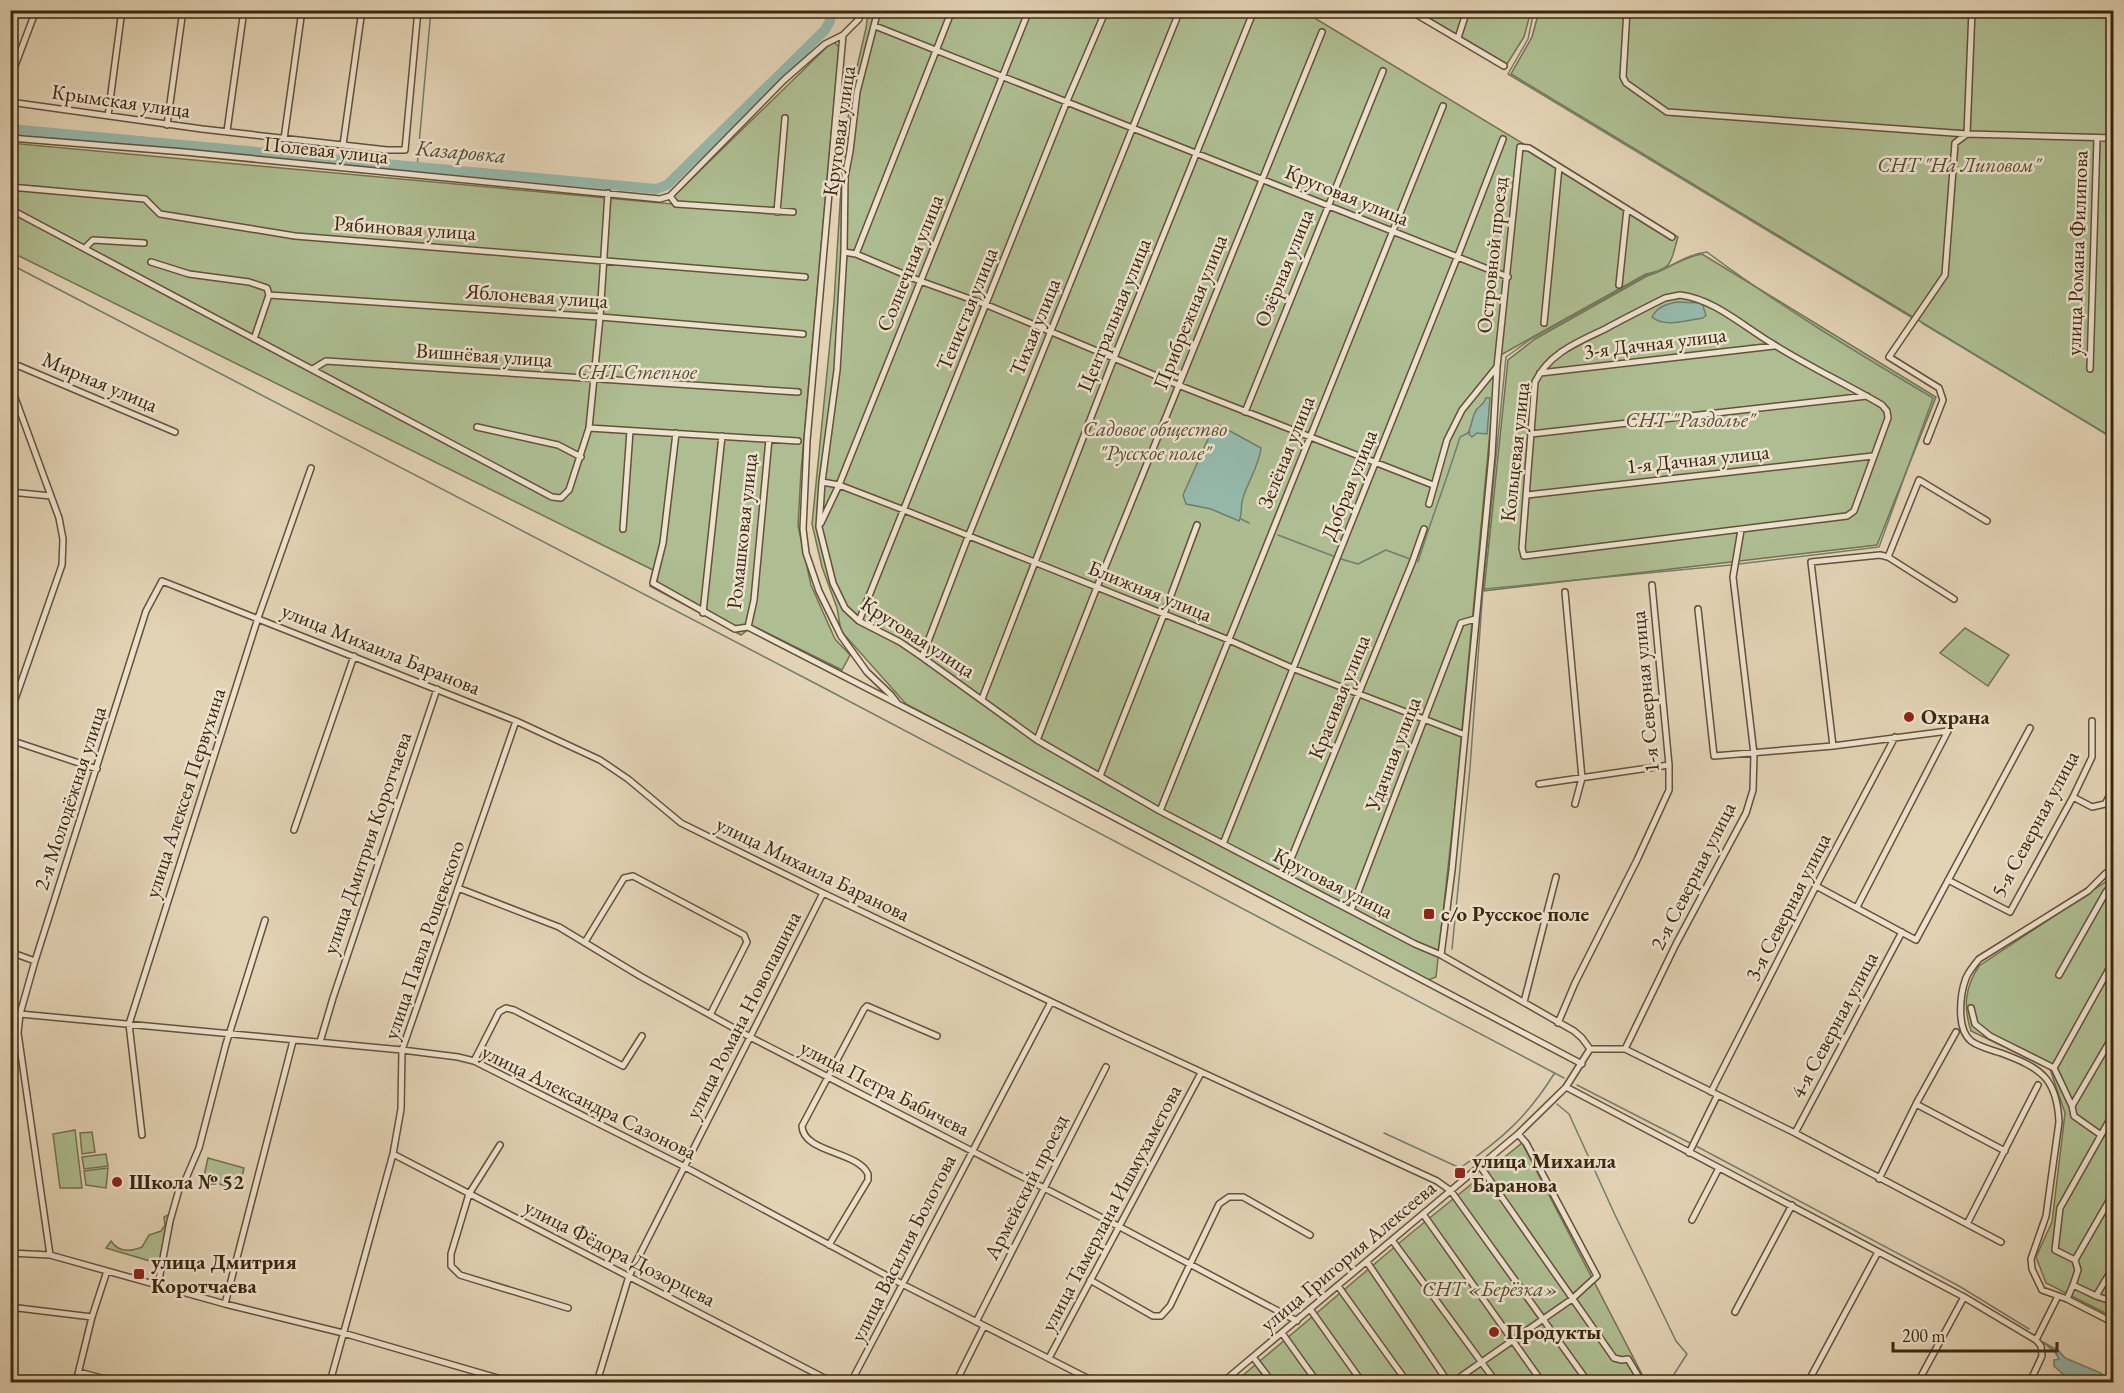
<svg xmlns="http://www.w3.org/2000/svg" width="2124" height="1393" viewBox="0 0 2124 1393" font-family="'EB Garamond',serif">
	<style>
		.green { fill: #aebe92; stroke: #747250; stroke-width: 1.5 }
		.water { fill: #95b8ab; stroke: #717e6c; stroke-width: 1.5 }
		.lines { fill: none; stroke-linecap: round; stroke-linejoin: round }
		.stream { stroke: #717e6c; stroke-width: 1.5 }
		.river { stroke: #95b8ab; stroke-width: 10 }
		.minor-casing { stroke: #645237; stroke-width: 8 }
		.minor { stroke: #ede2cf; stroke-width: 5 }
		.poi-dot { fill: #8f2418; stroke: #ede2cf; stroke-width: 2 }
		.labels { text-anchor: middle; stroke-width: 5; stroke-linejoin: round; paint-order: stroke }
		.street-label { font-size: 21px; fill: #3a270d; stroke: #ede2cf }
		.park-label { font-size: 21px; font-style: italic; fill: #574d2e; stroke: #ede2cf }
		.poi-label { font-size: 21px; font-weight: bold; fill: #3a270d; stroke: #ede2cf; text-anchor: start }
		.water-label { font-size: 22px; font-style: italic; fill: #514b34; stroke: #ede2cf }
	</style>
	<rect width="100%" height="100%" fill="#e3d3b5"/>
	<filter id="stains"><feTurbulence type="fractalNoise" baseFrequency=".00333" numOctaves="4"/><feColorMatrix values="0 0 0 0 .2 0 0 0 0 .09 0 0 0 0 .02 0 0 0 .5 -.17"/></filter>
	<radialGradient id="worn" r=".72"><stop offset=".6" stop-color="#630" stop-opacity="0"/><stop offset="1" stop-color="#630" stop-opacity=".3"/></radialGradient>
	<path class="green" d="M868,11H1303L1678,237C1670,263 1674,268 1646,274L1497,357L1455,804L1436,977L1428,980L906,704L841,631L837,608L822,567L812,524L834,302L843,155L852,89L866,28Z
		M1417,11H1531L1524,37L1507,64Z
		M1539,11H2113V438L1511,74L1532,37Z
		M833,41L839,47L801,471L798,526L811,585L835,639L850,655L842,670L753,626L741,635L650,586L653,570L11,252L10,143L672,204L674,196Z
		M1702,254L1936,397L1877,545L1484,591L1508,360L1535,339L1647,276C1666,271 1682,257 1702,254Z
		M1965,628L2009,655L1988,686L1940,653Z
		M2113,877V1317L2046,1283L2036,1257L2052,1222L2065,1113L2050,1069L1971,1031C1963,1007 1965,987 1979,966Z
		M75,1130L82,1188H60L53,1134Z
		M92,1132L95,1152L82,1154L80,1133Z
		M1522,1143L1646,1382H1235L1410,1234Z
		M106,1154L108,1166L84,1169L82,1157Z
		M208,1158L244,1168L239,1189L203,1180Z
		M108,1168L106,1188L86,1185L84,1171Z
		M168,1215L160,1264L106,1248L111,1241C118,1252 130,1252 142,1247L149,1235L161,1231L165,1225L164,1217Z"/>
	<path class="water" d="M1677,302L1702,303L1706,315L1703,318C1688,320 1664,328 1652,317C1657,307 1666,304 1677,302Z
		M1486,398H1490L1487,434L1477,433L1472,437L1468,433C1472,425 1472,416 1477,409C1481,405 1484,404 1486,398Z
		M1219,425L1261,448C1259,466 1248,481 1243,498C1240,506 1243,513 1239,521L1211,509L1186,504L1183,495L1208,439L1210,428Z
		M2043,1342L2059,1351L2065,1358L2101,1373L2108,1382H2066L2067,1378L2054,1366V1360L2059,1359L2055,1352Z"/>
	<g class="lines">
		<path class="stream" d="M1534,10L1528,39L1508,74L1911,317
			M417,167L431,10
			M10,264L826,689L1564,1078
			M1922,323L2114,439
			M1241,519L1249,523
			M1278,535L1333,556
			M1341,559L1358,564L1386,550L1410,559
			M1418,562C1431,520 1447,479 1460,437L1470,432
			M1484,589L1731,565
			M1452,949L1470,768L1483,589L1506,357L1531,339L1647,275C1668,270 1685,254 1707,252C1779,306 1856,352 1933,398L1879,547L1739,564
			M1577,1085L1692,1144
			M1557,1104L1569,1114L1615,1215L1676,1341L1687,1354L1669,1382
			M1384,1133L1460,1168C1501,1140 1527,1117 1554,1074
			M1696,1146L1959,1286L2029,1329
			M2043,1342L2058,1355"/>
		<path class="river" d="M10,129L656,189L667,185L825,30L830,21L831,10"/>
		<defs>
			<path id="minor" d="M861,10L859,19L843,35L807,441L803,529L806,553L819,591L841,636L867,672L891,695L898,704
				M878,10L857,92L850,151L845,177L844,252L837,370L822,482L819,527L833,583L845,608L859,621L900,642L922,657L1037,740L1160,811L1415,944L1441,955L1574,1031L1582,1038L1590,1049
				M1409,10L1504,66
				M1627,10L1623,77L1626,83L1667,112L1967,134L2114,138
				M875,26L1508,277
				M1458,38L1467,10
				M10,79L36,10
				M10,102L202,129L387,150H405L418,10
				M108,116L122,10
				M167,125L183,10
				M227,131L244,10
				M10,138L184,152L660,199L670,196L784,80L825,44L843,35
				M284,139L302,10
				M343,145L362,10
				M10,187L145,199L160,214L295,236L805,277
				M670,196L676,204L793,212
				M10,209L552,497L561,498L569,490L589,428L600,317L608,193
				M777,212L785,118
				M85,248L93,240L144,243
				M844,252L856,254L920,281L987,305L1178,385L1433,485
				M856,254L952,10
				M151,262L189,274L249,282L267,288L269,295L254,339
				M1619,285L1627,209
				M269,295L600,317L803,334
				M1680,295C1714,299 1744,327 1773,344C1808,366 1846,384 1882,405L1887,411L1888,418L1854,511L1847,516L1524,556L1522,548L1535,382C1549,353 1578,342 1605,329C1625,318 1645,308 1665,298Z
				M1544,323L1559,167
				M10,365L19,366L175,432
				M313,369L326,361L798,392
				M2090,369L2097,138
				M1540,373L1774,346
				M10,384L59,518L63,539L62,565L10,714
				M1245,412L1383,71
				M477,427L558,445L581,457
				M589,428L798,441
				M676,433L663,543L653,583L735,629L748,627L964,738L1582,1064
				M1531,434L1867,396
				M1927,441L1943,400L1939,388L1889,357L1945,275L1955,143L1967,134L1972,10
				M822,482L839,485L904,510L1229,640L1292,668L1465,735
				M10,492L51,496
				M1527,495L1873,456
				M1429,504L1447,440L1462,410L1496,368
				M821,523L839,485L1029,10
				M623,529L630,431
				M1888,557L1919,480L1987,521
				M1565,592L1582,778L1575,804
				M1698,609L1714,756L1833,746L1948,731
				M703,613L722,436
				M859,621L1067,101L1106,10
				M748,627L754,600L769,439
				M922,657L968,537L1180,10
				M982,699L1114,358L1254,10
				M10,740L97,769
				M1037,740L1097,587L1322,32
				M1833,746L1811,562L1880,555L1888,557L1954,599
				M1100,776L1164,614L1197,525
				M1539,784L1669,765
				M2073,797L2092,807L2105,804L2114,788
				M1160,811L1443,106
				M294,830L354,656
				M1223,844L1457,258L1503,139
				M2114,870L2106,873L2088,891L1979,959C1974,965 1969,971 1966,978C1960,994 1956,1029 1971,1041C1979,1047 1992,1050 2001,1053C2041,1068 2057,1078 2059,1122L2046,1216L2031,1259L2032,1269L2042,1290L2067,1299L2114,1323
				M1284,876L1412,563L1424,529
				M1948,880L2010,912L2073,797L2092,757V721
				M1816,886L1916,940L2030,728
				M458,888L559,927L640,976L750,1037L1118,1226L1297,1321
				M1857,907L1948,731
				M1351,910L1461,623L1475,619
				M585,942L624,878L633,876L744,935L747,942L710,1015
				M10,952L35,961
				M1441,955L1452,870L1492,455L1497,367L1520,147L1529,148L1672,237
				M2059,975L2106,892L2114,883
				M1524,1002L1556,877
				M1971,1008L1975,1024L1990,1036L2054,1068
				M20,1014L402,1050L458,1057L474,1061L685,1167L904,1285L1095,1382
				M1558,1023L1575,983L1637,860L1669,790V765L1652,585
				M320,1042L333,998L437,689
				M1590,1049H1625L1795,1133L2001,1242
				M1625,1049L1676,944L1746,813L1753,790L1754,754L1733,577L1741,530
				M474,1061L499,1012L506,1008L514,1010L623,1066L642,1036
				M1566,1087L1964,1297L2036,1340L2041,1346L2042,1356L2030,1382
				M1711,1092L1816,886L1895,737
				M1916,1104L2005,1151
				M2072,1106L2054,1068L2114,960
				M1795,1133L1902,932
				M142,1135L129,1024L258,618L311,468
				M2101,1135L2074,1116L2072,1106L2114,1034
				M500,1145L469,1194L451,1254V1266L460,1275L568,1308
				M1689,1153L1717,1096
				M393,1154L832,1382
				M1480,1166L1614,1358L1622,1360L1628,1359L1640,1379V1382
				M1879,1179L1916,1104L1956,1032
				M1423,1214L1542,1382
				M1692,1220L1719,1168
				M1967,1224L2038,1085
				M1392,1240L1496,1382
				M829,1245L868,1180V1174C858,1151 803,1153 802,1126L864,1009L867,1006L937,1036
				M10,1253L50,1255L225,1304L343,1333L511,1382
				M50,1255L18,1033L20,1014L35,961L146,611L162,581L516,721L600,760L628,779L681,823L823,893L1121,1035L1437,1181L1451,1191L1588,1382
				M2075,1260L2055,1250L2060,1208L2114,1112
				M1367,1262L1448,1382
				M1090,1280L1153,1316H1161L1170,1306L1219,1204L1229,1197H1243L1310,1235
				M158,1285L170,1221L180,1186L184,1183L199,1148L226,1044L265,920
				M2073,1285L2078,1270L2075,1260L2114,1192
				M1338,1286L1407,1382
				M2096,1296L2114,1302
				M2067,1299L2073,1285L2096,1296L2114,1266
				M225,1304L293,1041
				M10,1307L92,1317
				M1310,1309L1362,1382
				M1735,1312L1792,1205
				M976,1322L1106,1067
				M1282,1333L1317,1382
				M2036,1340L2058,1296
				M1253,1357L1272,1382
				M1049,1358L1201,1073
				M79,1372L116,1382
				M76,1382L92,1317L107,1271
				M330,1382L393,1154L401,1109L402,1050L516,721
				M597,1382L629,1276L823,893
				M851,1382L1051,1002
				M956,1382L984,1326
				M1223,1382L1518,1134L1566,1087L1590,1049
				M1453,1382L1572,1299L1597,1276L1526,1143L1518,1134
				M1808,1382L1878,1252
				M1918,1382L1964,1297"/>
		</defs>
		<use href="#minor" class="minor-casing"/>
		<use href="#minor" class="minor"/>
	</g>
	<g class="poi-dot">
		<circle cx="1909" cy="717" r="6"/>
		<rect x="1423" y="908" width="12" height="12" rx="3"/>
		<rect x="1454" y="1167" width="12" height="12" rx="3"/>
		<circle cx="117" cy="1182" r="6"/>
		<rect x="133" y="1268" width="12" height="12" rx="3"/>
		<circle cx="1494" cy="1332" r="6"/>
	</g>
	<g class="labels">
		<g class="street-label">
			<text transform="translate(121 101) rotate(8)" y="7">Крымская улица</text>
			<text transform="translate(839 131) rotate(-82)" y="7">Круговая улица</text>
			<text transform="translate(326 150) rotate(6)" y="7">Полевая улица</text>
			<text transform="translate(1347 195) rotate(22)" y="7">Круговая улица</text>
			<text transform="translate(405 228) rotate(4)" y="7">Рябиновая улица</text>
			<text transform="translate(2077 253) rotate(-88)" y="7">улица Романа Филипова</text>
			<text transform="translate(1492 255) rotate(-84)" y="7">Островной проезд</text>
			<text transform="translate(910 263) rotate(-68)" y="7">Солнечная улица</text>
			<text transform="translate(1284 268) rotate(-68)" y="7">Озёрная улица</text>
			<text transform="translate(537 296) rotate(4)" y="7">Яблоневая улица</text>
			<text transform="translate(967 309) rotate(-68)" y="7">Тенистая улица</text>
			<text transform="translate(1190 312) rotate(-68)" y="7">Прибрежная улица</text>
			<text transform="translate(1114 315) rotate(-68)" y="7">Центральная улица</text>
			<text transform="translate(1035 327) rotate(-68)" y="7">Тихая улица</text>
			<text transform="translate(1655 343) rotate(-7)" y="7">3-я Дачная улица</text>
			<text transform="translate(484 355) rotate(4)" y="7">Вишнёвая улица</text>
			<text transform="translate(100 382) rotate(23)" y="7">Мирная улица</text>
			<text transform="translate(1286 452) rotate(-68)" y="7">Зелёная улица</text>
			<text transform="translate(1515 452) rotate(-84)" y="7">Кольцевая улица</text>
			<text transform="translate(1698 459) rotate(-6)" y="7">1-я Дачная улица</text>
			<text transform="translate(1349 485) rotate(-68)" y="7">Добрая улица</text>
			<text transform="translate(742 531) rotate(-84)" y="7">Ромашковая улица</text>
			<text transform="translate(1150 591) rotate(22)" y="7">Ближняя улица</text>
			<text transform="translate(918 637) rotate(33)" y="7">Круговая улица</text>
			<text transform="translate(381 649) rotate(22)" y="7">улица Михаила Баранова</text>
			<text transform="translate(1645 692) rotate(-95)" y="7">1-я Северная улица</text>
			<text transform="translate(1339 697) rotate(-68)" y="7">Красивая улица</text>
			<text transform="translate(1393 754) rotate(-69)" y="7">Удачная улица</text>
			<text transform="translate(185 793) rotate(-72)" y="7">улица Алексея Первухина</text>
			<text transform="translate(70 798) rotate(-72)" y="7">2-я Молодёжная улица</text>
			<text transform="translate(2035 824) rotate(-62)" y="7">5-я Северная улица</text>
			<text transform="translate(367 843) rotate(-71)" y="7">улица Дмитрия Коротчаева</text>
			<text transform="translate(813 869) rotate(26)" y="7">улица Михаила Баранова</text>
			<text transform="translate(1693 876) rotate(-63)" y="7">2-я Северная улица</text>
			<text transform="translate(1333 883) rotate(27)" y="7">Круговая улица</text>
			<text transform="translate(1788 907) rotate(-63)" y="7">3-я Северная улица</text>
			<text transform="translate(424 940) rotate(-71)" y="7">улица Павла Рощевского</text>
			<text transform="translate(743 1015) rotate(-63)" y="7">улица Романа Новопашина</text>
			<text transform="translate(1834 1025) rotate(-62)" y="7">4-я Северная улица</text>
			<text transform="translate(885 1088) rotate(27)" y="7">улица Петра Бабичева</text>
			<text transform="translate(589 1102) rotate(26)" y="7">улица Александра Сазонова</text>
			<text transform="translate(1026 1187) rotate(-63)" y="7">Армейский проезд</text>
			<text transform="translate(1111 1208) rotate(-62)" y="7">улица Тамерлана Ишмухаметова</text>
			<text transform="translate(903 1248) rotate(-63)" y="7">улица Василия Болотова</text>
			<text transform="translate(620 1253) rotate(27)" y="7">улица Фёдора Дозорцева</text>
			<text transform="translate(1348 1256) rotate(-40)" y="7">улица Григория Алексеева</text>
		</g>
		<g class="park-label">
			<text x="1959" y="172">СНТ "На Липовом"</text>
			<text x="637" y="379">СНТ Степное</text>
			<text x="1690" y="427">СНТ "Раздолье"</text>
			<text x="1155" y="436">Садовое общество<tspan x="1155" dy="24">"Русское поле"</tspan></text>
			<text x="1490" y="1296">СНТ «Берёзка»</text>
		</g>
		<g class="poi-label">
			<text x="1921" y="724">Охрана</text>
			<text x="1441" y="921">с/о Русское поле</text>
			<text x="1472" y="1168">улица Михаила<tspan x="1472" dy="24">Баранова</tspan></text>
			<text x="129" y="1189">Школа № 52</text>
			<text x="151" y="1269">улица Дмитрия<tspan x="151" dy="24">Коротчаева</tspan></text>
			<text x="1506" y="1339">Продукты</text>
		</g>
		<g class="water-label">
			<text transform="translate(461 151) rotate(5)" y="8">Казаровка</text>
		</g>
	</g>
	<rect width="2124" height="1393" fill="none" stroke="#e3d3b5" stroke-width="36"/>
	<rect x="12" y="12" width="2100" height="1369" fill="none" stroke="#3a270d" stroke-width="3"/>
	<rect x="18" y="18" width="2088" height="1357" fill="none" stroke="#3a270d" stroke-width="1.5"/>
	<path d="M1893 1342v9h164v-9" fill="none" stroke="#3a270d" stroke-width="3"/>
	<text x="1902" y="1342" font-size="18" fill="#3a270d" stroke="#ede2cf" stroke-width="4.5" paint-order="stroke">200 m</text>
	<rect width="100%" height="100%" filter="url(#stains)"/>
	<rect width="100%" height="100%" fill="url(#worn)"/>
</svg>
